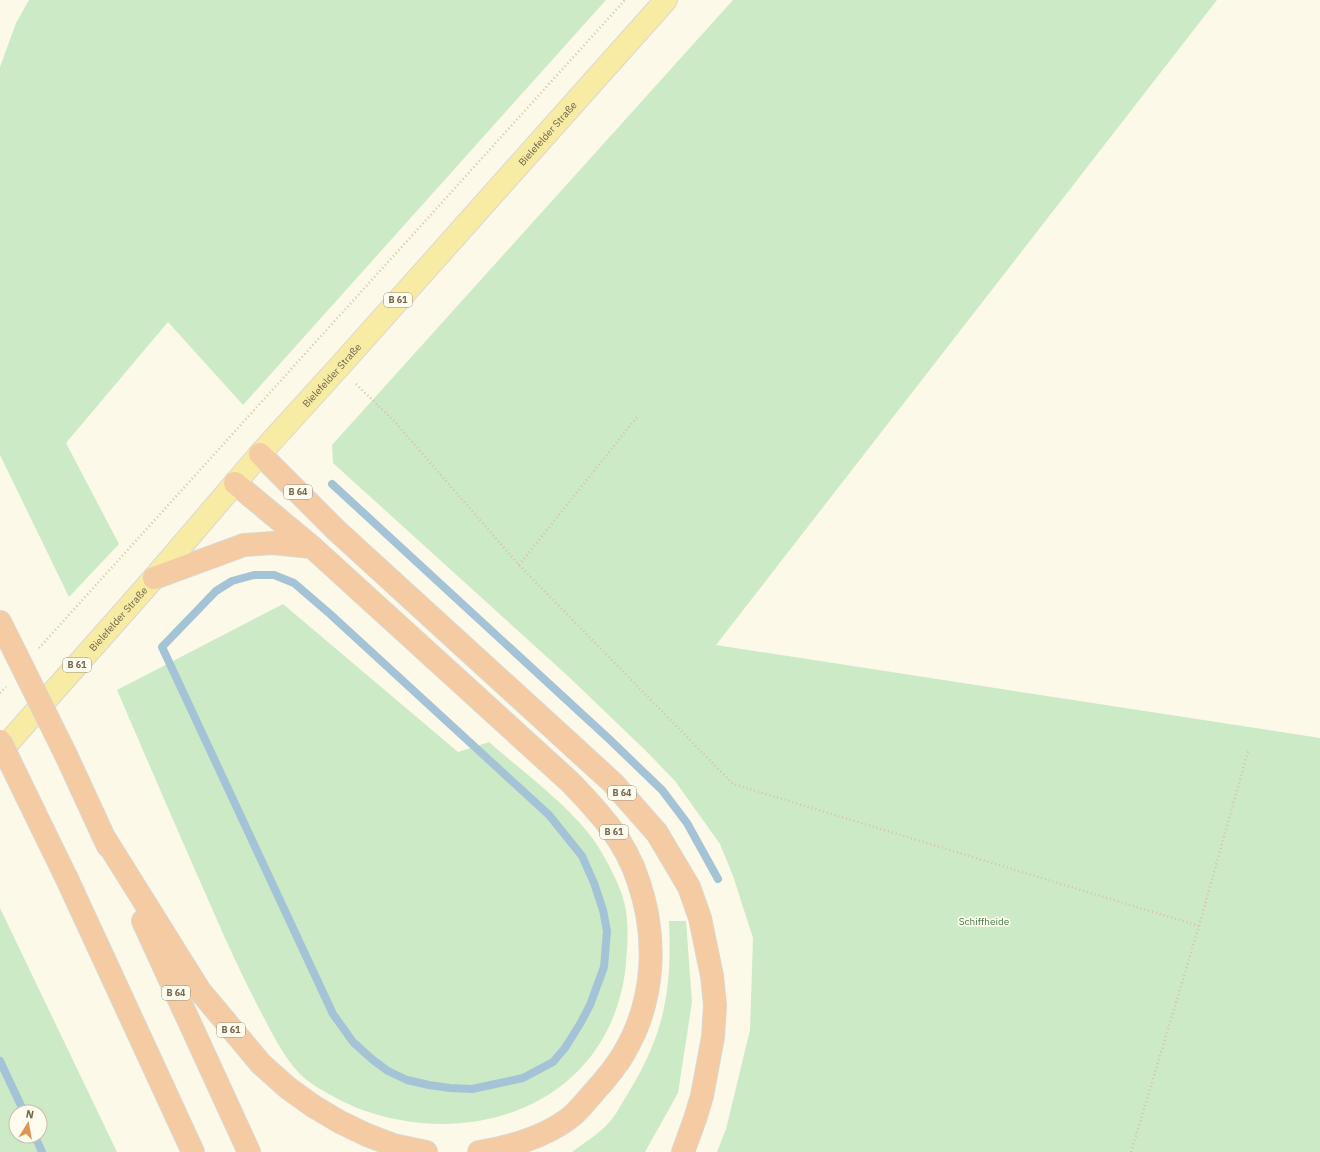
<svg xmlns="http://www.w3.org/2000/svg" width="1320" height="1152" viewBox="0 0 1320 1152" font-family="'IBM Plex Sans',sans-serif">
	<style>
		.green { fill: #cdeac7; fill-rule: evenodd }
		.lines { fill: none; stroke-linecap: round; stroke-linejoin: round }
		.stream { stroke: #a4c3d7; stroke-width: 8 }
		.major-casing { stroke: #dbd7d1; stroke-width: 24 }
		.highway-casing { stroke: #dbd7d1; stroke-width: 24 }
		.path { stroke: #d6c3a4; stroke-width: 2.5; stroke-dasharray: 1 3; stroke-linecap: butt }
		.major { stroke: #f8eca4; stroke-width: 22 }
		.highway { stroke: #f4cba2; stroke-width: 22 }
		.highway-bridge-casing { stroke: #dbd7d1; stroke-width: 24; stroke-linecap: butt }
		.highway-bridge { stroke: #f4cba2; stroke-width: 22 }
		.labels { text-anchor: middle; stroke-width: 3.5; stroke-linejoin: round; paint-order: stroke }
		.shield { fill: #fefcef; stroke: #9f927e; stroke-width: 1 }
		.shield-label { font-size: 9px; font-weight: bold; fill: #76654d }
		.street-label { font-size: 10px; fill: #76654d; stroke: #fefcef }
		.park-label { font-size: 10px; fill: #487b45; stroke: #fefcef }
	</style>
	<rect width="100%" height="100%" fill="#fcf9e9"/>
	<path class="green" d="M29,0H606L243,405L168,322L66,443L119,544L69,597L0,455V67L16,23Z
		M733,0H1217L716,645L1320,738V1152H717L726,1129L750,1030L753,938L733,876L720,844L675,781L645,750L570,678L333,463L332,445Z
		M283,604L458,752L489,742C524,773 580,813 602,853C612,871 623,891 626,911C629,931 627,953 625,973C606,1104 473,1152 357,1108C341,1101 311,1086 299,1073C284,1057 273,1035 263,1016C245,982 229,948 214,913C181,839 149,764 117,690Z
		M0,908L117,1152H0ZM16,1112H40V1136H16Z
		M669,921H686L692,1002L678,1093L645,1152H572C585,1142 602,1132 612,1119C619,1110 624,1099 630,1090C665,1032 672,989 669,921Z"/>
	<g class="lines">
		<path class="stream" d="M332,484L608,738L662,790L687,823L718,879
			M254,575H274L294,583L330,614L549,815L582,856L594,883L603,910L607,931L604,967L590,1005L580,1024L565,1048L553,1062L523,1078L472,1089L450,1088L429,1085L407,1080L388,1071L373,1060L353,1042L333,1014L162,647L216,591L232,581Z
			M0,1061L24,1112
			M35,1136L42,1152"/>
		<defs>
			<g id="major">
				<path id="s1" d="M0,752L154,578L260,454L339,367L666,0"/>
			</g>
			<path id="highway" d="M260,454L336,530L613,783L657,833L689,887L700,918L712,976L715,1005L713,1037L702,1096L695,1119L683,1152
				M235,483L312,547L570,782C599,812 625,840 638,880C658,937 655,1001 624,1053C616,1067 605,1080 594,1092C587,1100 580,1109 572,1116C547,1136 510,1147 479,1152
				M154,578L244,545L273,543L312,547
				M0,622L15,652
				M66,755L108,846
				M27,797L67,879L193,1152
				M102,834L200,991L261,1064L288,1088L313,1106L340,1122L367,1135L393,1145L426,1152
				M143,921L249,1152"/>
		</defs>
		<use href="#major" class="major-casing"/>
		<use href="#highway" class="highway-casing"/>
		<path class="path" d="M356,384L395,422L519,565L733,784L1199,926
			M519,565L637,417
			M39,648L625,0
			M0,693L6,687
			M1131,1152L1199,926L1248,751"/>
		<use href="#major" class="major"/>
		<use href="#highway" class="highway"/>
		<defs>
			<path id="highway-bridge" d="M15,652L66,755
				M0,741L27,797"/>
		</defs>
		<use href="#highway-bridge" class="highway-bridge-casing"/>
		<use href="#highway-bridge" class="highway-bridge"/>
	</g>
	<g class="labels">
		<g class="shield">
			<rect x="384" y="293" width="28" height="14" rx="3"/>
			<rect x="284" y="485" width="28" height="14" rx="3"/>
			<rect x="63" y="658" width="28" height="14" rx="3"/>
			<rect x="608" y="786" width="28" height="14" rx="3"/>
			<rect x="600" y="825" width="28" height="14" rx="3"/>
			<rect x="162" y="986" width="28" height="14" rx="3"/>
			<rect x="217" y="1023" width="28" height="14" rx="3"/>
		</g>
		<g class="shield-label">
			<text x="398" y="303">B 61</text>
			<text x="298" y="495">B 64</text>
			<text x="77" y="668">B 61</text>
			<text x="622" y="796">B 64</text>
			<text x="614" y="835">B 61</text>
			<text x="176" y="996">B 64</text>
			<text x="231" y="1033">B 61</text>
		</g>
		<g class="street-label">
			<text dy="4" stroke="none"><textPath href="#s1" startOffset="826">Bielefelder Straße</textPath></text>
			<text dy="4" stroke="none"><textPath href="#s1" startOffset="502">Bielefelder Straße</textPath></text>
			<text dy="4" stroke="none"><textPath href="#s1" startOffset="178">Bielefelder Straße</textPath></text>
		</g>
		<g class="park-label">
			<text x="984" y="925">Schiffheide</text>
		</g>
	</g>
	<g transform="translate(28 1124) rotate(11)"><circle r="19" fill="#fefcef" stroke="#c8c0ae"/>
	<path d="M0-3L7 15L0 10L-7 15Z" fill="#e19452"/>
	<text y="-6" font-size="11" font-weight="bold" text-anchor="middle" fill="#76654d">N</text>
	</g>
</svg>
